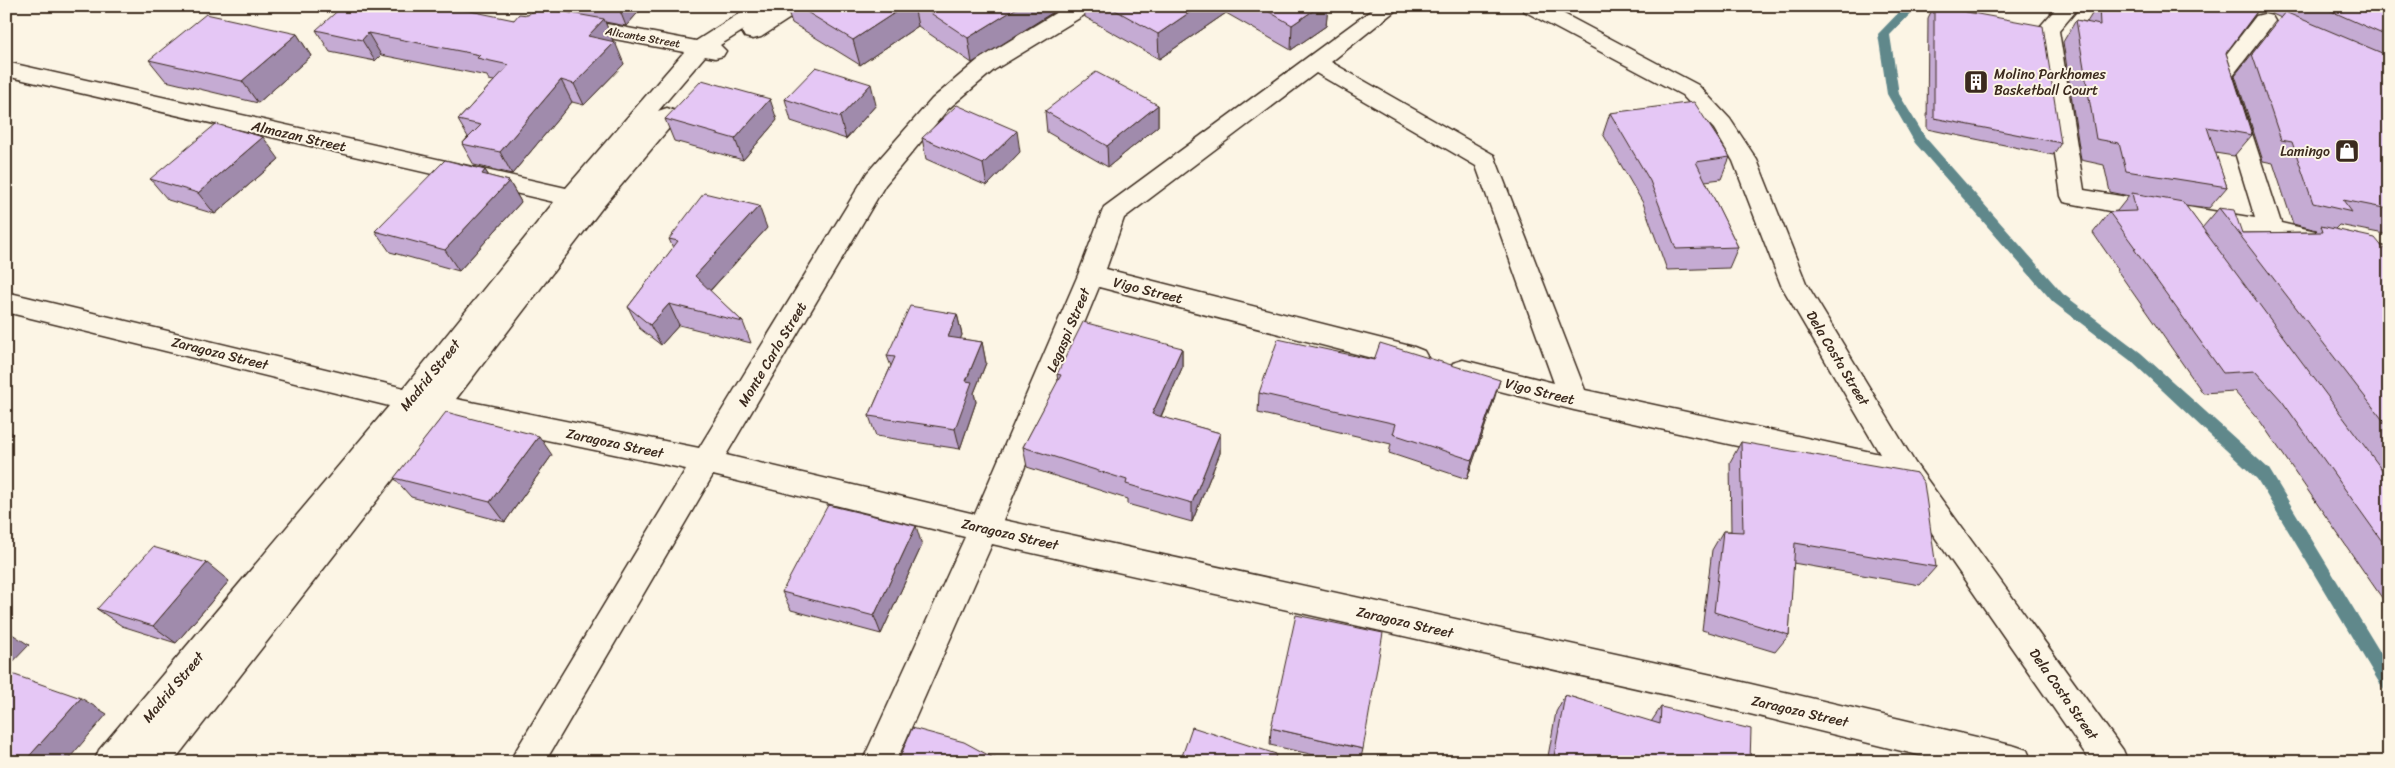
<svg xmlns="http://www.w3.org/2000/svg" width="2395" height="768" viewBox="0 0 2395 768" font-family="Sriracha,sans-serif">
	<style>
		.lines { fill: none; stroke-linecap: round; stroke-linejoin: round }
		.stream { fill: #60888b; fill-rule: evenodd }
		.minor-casing { stroke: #3b2a1e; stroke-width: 3 }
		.minor { fill: #fcf5e5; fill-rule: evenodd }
		.wall { fill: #c5abd3; stroke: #3b2a1e; fill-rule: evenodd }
		.shaded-wall { fill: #a08bac; stroke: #3b2a1e }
		.building { fill: #e5c7f5; stroke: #3b2a1e }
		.labels { text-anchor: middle; stroke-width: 4; stroke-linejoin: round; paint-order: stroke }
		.far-street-label { font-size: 11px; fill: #3b2a1e; stroke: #fcf5e5 }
		.poi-label { font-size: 14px; fill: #3b2a1e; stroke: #fcf5e5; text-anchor: start }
		.street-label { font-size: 14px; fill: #3b2a1e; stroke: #fcf5e5 }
	</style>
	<rect width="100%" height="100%" fill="#fcf5e5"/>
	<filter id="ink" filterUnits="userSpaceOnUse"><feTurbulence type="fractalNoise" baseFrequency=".02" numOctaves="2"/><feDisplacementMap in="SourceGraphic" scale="10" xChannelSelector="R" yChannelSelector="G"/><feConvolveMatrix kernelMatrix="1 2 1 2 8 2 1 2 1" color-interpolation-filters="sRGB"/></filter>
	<g filter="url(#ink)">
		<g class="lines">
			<path class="stream" d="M1905,6H1918L1890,35L1899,94L1925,137L2063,294L2141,353L2269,469L2389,667V691L2383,689L2257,479L2131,361L2053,302L1915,143L1887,94L1878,34Z"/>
			<defs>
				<path id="minor" d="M466,6H512L696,41L751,6H803L801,11L761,37L753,39L745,37L742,32L744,30L720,45L726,51L723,56L715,58L705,56L658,111L667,108L675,111L679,116L675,121L602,208L456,399L699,448L867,173L932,99L978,60L1067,6H1093L1091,11L994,70L948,109L885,185L726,455L975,514L1078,275L1104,207L1377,6H1401L1331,62L1494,155L1585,390L1880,454L1781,285L1733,161L1714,129L1682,95L1524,11L1522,6H1549L1698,85L1730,119L1757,160L1806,283L1915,463L2123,750L2128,762H2091L1896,481L1574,410L1453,379L1449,371L1453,363L1463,360L1554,383L1476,166L1316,73L1124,218L1106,269L1414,347L1424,351L1428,358L1424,365L1414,369L1099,287L1003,520L1721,677L2015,746L2027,750L2032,762H1947L1721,707L992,544L896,762H862L965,537L713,475L545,762H509L686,469L441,418L173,762H135L138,754L132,762H94L99,750L389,406L6,312V292L404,388L554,202L6,76V62L566,188L684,52L476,13L468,11Z
					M2058,6H2080L2059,31L2084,190L2255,218L2211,74L2256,16L2264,14L2272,16L2275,21L2233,75L2281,223L2389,248V266L2271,238L2175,224L2064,202L2061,196L2037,30Z"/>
			</defs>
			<use href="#minor" class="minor-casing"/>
			<use href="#minor" class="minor"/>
		</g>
		<path class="wall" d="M558,6H644L626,26L605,22L613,41L612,42L624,64L584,105L572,102L512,174L474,165L462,144L468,137L458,120L494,81L489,80L487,76L381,55L375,61L330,52L316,30L514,20L528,15L560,11Z
			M786,6H1063L972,63L918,26L860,65L792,23Z
			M1084,6H1328L1326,26L1291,50L1226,13L1159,59L1085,17Z
			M1934,6L2061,143L2053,155L1927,129L1928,18Z
			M2097,6H2389V235L2339,225L2335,229L2389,255V608L2260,421L2234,391L2203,393L2117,270L2118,269L2093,233L2109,212L2117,211L2129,196L2110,192L2104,165L2081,160L2063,42L2076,20L2087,22ZM2260,8L2281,18L2235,75L2263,161L2273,163L2293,224L2317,230L2315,232L2242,233L2219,208L2202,228L2185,205L2209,208L2227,187L2215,153L2234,156L2252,135L2226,53Z
			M297,34L311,56L258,103L166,81L149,60Z
			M785,99L876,105L846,139L791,121Z
			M1158,105V126L1108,167L1047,132L1045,111Z
			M1610,113L1730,157L1721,179L1705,181L1738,247L1729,268L1667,270L1643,203L1603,134Z
			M665,119L777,120L743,160L674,141Z
			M922,138L1020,152L987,186L926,159Z
			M279,159L215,214L168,200L150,179Z
			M485,170L489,176L509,181L521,202L459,271L390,252L375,231Z
			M767,228L710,291L743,322L751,343L679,325L661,345L639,328L628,307L673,248L669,239Z
			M957,314L962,335L960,339L982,342L986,363L974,393L976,402L960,449L876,436L869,416L891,366L887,356Z
			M1182,348V368L1161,417L1220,433V453L1192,522L1127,504V499L1027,467L1023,447L1058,382L1057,374Z
			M1374,360L1494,400L1467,479L1389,453L1391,444L1258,413L1259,393Z
			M1741,442L1936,567L1920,585L1793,563L1789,635L1775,652L1702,630L1712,550L1723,531H1731L1730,462Z
			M552,455L505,522L411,497L394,478Z
			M922,545L881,634L791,610L782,592Z
			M229,581L176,643L122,626L97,609Z
			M1565,695L1651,722L1661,707L1750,762H1547L1556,712Z
			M1271,728L1363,749L1360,762H1345L1270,745Z"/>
		<path class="shaded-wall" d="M618,6H644L626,26Z
			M905,6H914L918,26L860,65L853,40Z
			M1020,6H1063L972,63L968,38Z
			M1199,6H1226V13L1159,59L1158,34Z
			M1320,6H1328L1326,26L1291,50L1292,25Z
			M604,19L613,41L598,58L588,36Z
			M368,33L381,55L375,61L362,40Z
			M297,34L311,56L258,103L242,81Z
			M615,42L624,64L584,105L574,84Z
			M561,80L572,102L512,174L500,152Z
			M871,84L876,105L846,139L840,117Z
			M770,99L777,120L743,160L735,139Z
			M1158,105V126L1108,167L1107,146Z
			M1017,131L1020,152L987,186L983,164Z
			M263,137L279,159L215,214L198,193Z
			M485,170L498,191L482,174Z
			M509,181L521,202L459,271L445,250Z
			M759,206L767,228L704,297L695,276Z
			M669,304L679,325L661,345L650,325Z
			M957,314L962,335L953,357L948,337Z
			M982,342L986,363L974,393L976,402L960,449L955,429L966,381Z
			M1182,348V368L1153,434L1152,414Z
			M1500,380L1494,400L1467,479L1472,460Z
			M6,428L13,434L6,440Z
			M1220,433V453L1192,522V503Z
			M539,436L552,455L505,522L490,502Z
			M916,526L922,545L881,634L874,616Z
			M207,563L229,581L176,643L153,626Z
			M6,630L29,645L6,669Z
			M81,698L107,714L66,762H24Z"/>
		<path class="building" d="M343,6H446L514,20L519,14L528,15L537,7L604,19L588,36L615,42L574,84L561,80L500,152L462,144L481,125L458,120L509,65L477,58L480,55L368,33L362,40L316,30Z
			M797,6H905L853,40Z
			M920,6H1020L968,38Z
			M1108,6H1199L1158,34Z
			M1259,6H1320L1292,25Z
			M1934,6L2043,26L2061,143L1934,118Z
			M2099,6H2261L2226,53L2252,135L2207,127L2227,187L2126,171L2119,143L2096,139L2076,20L2100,25Z
			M2320,6H2389V37Z
			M2285,12L2389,56V209L2343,200L2352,212L2313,203L2292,142L2281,140L2252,54Z
			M206,14L297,34L242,81L149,60Z
			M816,67L871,84L840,117L785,99Z
			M1096,72L1158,105L1107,146L1045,111Z
			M702,80L770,99L735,139L665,119Z
			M1694,102L1730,157L1696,162L1738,247L1676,249L1650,181L1610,113Z
			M957,105L1017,131L983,164L922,138Z
			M216,124L263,137L198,193L150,179Z
			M445,160L485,170L482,174L509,181L445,250L375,231Z
			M704,193L759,206L695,276L743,322L669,304L650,325L628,307L678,241L669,239Z
			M2132,193L2183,202L2389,479V551L2282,401L2255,371L2223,373L2134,249H2136L2109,212L2136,211Z
			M2219,208L2234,210L2242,233L2323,232L2321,226L2375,238L2389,255V428Z
			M910,306L957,314L948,337L982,342L966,381L972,382L955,429L869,416L895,357L887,356Z
			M1083,322L1182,348L1152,414L1220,433L1192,503L1126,484L1127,480L1023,447L1061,375L1057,374Z
			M1278,339L1374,360L1380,343L1500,380L1472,460L1393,434L1396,424L1259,393Z
			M446,412L539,436L490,502L394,478Z
			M1741,442L1917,473L1924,483L1936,567L1795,543L1789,635L1714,612L1723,531L1743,532Z
			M828,505L916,526L874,616L782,592Z
			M153,547L207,563L153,626L97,609Z
			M1296,615L1383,633L1363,749L1271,728Z
			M6,672L81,698L24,762H6Z
			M1565,695L1660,724L1661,707L1751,729L1750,762H1553Z
			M1192,727L1276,754L1274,762H1180Z
			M912,728L964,742L1001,762H898Z"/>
	</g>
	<defs>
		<symbol id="building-square" viewBox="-11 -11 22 22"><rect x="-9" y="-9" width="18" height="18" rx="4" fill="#3b2a1e" stroke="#fcf5e5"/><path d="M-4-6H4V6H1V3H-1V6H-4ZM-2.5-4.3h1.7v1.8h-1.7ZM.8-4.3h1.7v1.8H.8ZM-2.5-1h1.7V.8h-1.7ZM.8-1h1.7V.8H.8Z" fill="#fff"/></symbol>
		<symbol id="shop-square" viewBox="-11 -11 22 22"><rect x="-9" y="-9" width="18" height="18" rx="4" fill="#3b2a1e" stroke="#fcf5e5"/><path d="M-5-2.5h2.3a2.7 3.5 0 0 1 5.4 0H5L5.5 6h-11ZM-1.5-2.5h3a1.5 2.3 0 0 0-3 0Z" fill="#fff"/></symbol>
	</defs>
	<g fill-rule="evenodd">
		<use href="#building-square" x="1962" y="68" width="28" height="28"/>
		<use href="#shop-square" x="2333" y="137" width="28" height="28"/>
	</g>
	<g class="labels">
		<g class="far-street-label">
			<text transform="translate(643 37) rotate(10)" y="4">Alicante Street</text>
		</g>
		<g class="poi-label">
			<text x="1994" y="79">Molino Parkhomes<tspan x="1994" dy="16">Basketball Court</tspan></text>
			<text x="2330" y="156" text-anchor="end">Lamingo</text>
		</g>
		<g class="street-label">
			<text transform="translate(299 136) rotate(13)" y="5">Almazan Street</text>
			<text transform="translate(1148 290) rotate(14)" y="5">Vigo Street</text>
			<text transform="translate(1068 330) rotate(-67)" y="5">Legaspi Street</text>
			<text transform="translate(220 353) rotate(14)" y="5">Zaragoza Street</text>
			<text transform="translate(772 354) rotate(-59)" y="5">Monte Carlo Street</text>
			<text transform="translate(1838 358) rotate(59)" y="5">Dela Costa Street</text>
			<text transform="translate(430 375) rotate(-51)" y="5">Madrid Street</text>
			<text transform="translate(1540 391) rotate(14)" y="5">Vigo Street</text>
			<text transform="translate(615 443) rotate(12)" y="5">Zaragoza Street</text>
			<text transform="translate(1010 534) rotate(13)" y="5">Zaragoza Street</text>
			<text transform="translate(1405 622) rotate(13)" y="5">Zaragoza Street</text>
			<text transform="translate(173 687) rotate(-50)" y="5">Madrid Street</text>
			<text transform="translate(2064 694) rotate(55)" y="5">Dela Costa Street</text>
			<text transform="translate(1800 711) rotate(13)" y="5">Zaragoza Street</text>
		</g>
	</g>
	<rect width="2395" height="768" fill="none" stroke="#fcf5e5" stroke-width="25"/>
	<rect x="12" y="12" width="2370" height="743" fill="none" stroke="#3b2a1e" stroke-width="2" filter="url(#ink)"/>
</svg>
